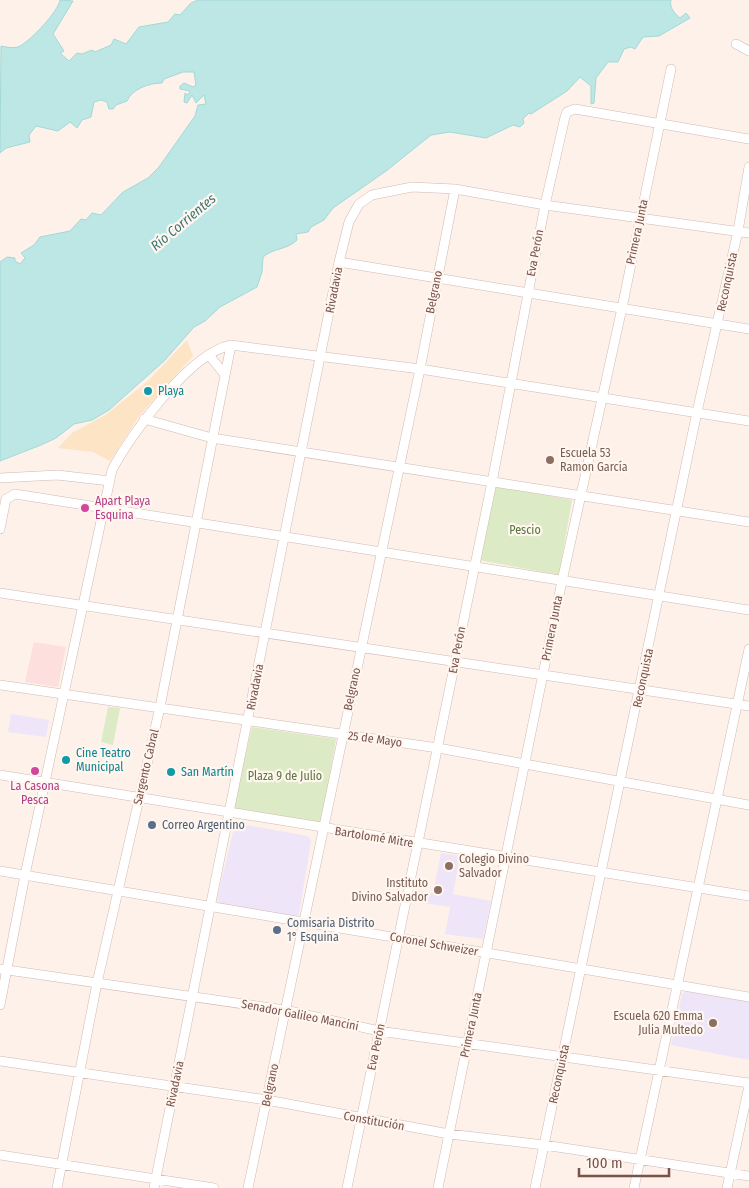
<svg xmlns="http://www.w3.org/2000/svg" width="749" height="1188" viewBox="0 0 749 1188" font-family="'Fira Sans Condensed',sans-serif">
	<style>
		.commercial { fill: #fde0dd }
		.education { fill: #eee5f9 }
		.green { fill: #dcebc6 }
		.sand { fill: #fce4c4 }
		.water { fill: #bce7e5; stroke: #a2d9d7 }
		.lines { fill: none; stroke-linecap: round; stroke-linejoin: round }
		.minor-casing { stroke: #d2b9b0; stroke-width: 10 }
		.minor { stroke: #fff; stroke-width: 9 }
		.culture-dot { fill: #0f9aa8; stroke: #fff6ef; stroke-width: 2 }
		.education-dot { fill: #8d6e63; stroke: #fff6ef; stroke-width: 2 }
		.hotel-dot { fill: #d1479c; stroke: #fff6ef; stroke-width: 2 }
		.service-dot { fill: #5c6f8a; stroke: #fff6ef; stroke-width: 2 }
		.labels { text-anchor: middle; stroke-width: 4.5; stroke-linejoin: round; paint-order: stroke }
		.street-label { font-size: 12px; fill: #78534c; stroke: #fff6ef }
		.culture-label { font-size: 12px; fill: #0d838f; stroke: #fff6ef; text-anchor: start }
		.education-label { font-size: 12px; fill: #785e54; stroke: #fff6ef; text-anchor: start }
		.hotel-label { font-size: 12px; fill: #b23c85; stroke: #fff6ef; text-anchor: start }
		.park-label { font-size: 12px; fill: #5b7741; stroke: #fff6ef }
		.service-label { font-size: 12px; fill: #4e5e75; stroke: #fff6ef; text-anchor: start }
		.water-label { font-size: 14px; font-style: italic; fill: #3c7574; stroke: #fff6ef }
	</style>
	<rect width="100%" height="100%" fill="#fdf1e9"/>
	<path class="commercial" d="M34,642L66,647L58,687L25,682Z"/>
	<path class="education" d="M11,714L49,720L46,737L8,732Z
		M240,824L308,836L311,841L299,914L296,917L220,904L217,899L234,828Z
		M441,853L460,856L453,894L491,901L483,939L445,934L450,907L411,901L413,890L433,893Z
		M686,991L749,1001V1060L671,1045L682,994Z"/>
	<path class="green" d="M492,485L572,500L559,575L479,560Z
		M108,707L120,708L113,745L101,742Z
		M252,727L336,739L321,826L233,810Z"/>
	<path class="sand" d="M187,340L193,356L139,416L110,461L93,452L58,448L72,433L107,414L148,381Z"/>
	<path class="water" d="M60,0L73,1L53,34L64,51L60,53L69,61L77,53L82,54L92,50L95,52L111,45L114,39L126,44L139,27L168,22L175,14L180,15L191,3L198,0H671C669,7 674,13 680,18L686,13L690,18L659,36L643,37L635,49L631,47L624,49L618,62H608L596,78L594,103L591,104V86L580,77L567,91L531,114L529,113L523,119L524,123L520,127L513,125L486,138L450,132L431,135L386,171L333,208L324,220L311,227L308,232L296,234L297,240C287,250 273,248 263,257L262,272L257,287L220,307L205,321L194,327L164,361L109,410L92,420L74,424L56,438L41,445L0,461V262L7,257L15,258V261L20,264L25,258L21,253L34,245L40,237L70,231L81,219L86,220L92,213L101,215L123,192L148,178L159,167L195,116L198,105L206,104L204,95L196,103L192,95L187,103L184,102L185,93L188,95L190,91L180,89V86L184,83L193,87L196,85L194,72H183L164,79L162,83C149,83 132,89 127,101L116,105L113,109H109L107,102L101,100L94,102L91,117L82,120L77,128L70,122L58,131L36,126L29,135L30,142L6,148L0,153L1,46C6,47 15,49 20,46C31,40 58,12 60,0Z"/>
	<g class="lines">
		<defs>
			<path id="minor" d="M736,44L749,51
				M339,262L749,329
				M209,355L225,375
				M144,419L212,438L749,522
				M0,478L57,475L110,481
				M0,529L6,499L15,494L749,610
				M0,593L749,706
				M0,685L438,748L749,805
				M0,775L749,896
				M0,871L749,997
				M0,969L285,1010L379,1031L749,1083
				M0,1005L25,875L112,470C131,434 190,353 231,345L420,369L749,421
				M0,1061L267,1100L449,1134L544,1145L749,1176
				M0,1155L214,1188
				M57,1188L97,983L160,707L231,345
				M154,1188L339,262L349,222L359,204L372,195L412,187L455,189L545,205L749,233
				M248,1188L420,369L455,189
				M347,1188L492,482L545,205L565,117L567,112L575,109L749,139
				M438,1188L562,581L622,308L671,69
				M535,1188L697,412L738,231L749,167
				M634,1188L749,649
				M727,1188L749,1086"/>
		</defs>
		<use href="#minor" class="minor-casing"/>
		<use href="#minor" class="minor"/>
	</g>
	<g class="culture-dot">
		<circle cx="148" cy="391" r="5"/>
		<circle cx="66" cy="760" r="5"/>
		<circle cx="171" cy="772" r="5"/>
	</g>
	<g class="education-dot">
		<circle cx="550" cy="460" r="5"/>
		<circle cx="449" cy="866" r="5"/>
		<circle cx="438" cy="890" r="5"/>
		<circle cx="713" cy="1023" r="5"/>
	</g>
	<g class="hotel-dot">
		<circle cx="85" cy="508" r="5"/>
		<circle cx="35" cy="771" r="5"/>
	</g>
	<g class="service-dot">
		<circle cx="152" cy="825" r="5"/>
		<circle cx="277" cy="930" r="5"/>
	</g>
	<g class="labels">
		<g class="street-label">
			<text transform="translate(637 232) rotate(-78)" y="4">Primera Junta</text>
			<text transform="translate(535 253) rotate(-79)" y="4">Eva Perón</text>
			<text transform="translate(727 282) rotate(-78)" y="4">Reconquista</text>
			<text transform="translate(334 290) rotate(-79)" y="4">Rivadavia</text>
			<text transform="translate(434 292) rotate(-79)" y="4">Belgrano</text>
			<text transform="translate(552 628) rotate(-79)" y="4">Primera Junta</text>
			<text transform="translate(457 650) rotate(-79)" y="4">Eva Perón</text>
			<text transform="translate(643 678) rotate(-78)" y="4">Reconquista</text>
			<text transform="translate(255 687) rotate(-79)" y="4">Rivadavia</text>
			<text transform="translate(352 689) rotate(-78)" y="4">Belgrano</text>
			<text transform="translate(375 739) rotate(8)" y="4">25 de Mayo</text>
			<text transform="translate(146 767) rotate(-77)" y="4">Sargento Cabral</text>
			<text transform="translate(374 837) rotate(9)" y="4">Bartolomé Mitre</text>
			<text transform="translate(434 944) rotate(10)" y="4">Coronel Schweizer</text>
			<text transform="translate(300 1015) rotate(11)" y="4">Senador Galileo Mancini</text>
			<text transform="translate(471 1025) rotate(-78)" y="4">Primera Junta</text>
			<text transform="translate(376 1047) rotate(-78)" y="4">Eva Perón</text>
			<text transform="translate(559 1074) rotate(-78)" y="4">Reconquista</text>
			<text transform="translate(175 1084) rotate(-78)" y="4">Rivadavia</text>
			<text transform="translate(270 1085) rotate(-78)" y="4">Belgrano</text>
			<text transform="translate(374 1121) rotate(10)" y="4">Constitución</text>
		</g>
		<g class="culture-label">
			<text x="158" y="395">Playa</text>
			<text x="76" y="757">Cine Teatro<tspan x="76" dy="14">Municipal</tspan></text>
			<text x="181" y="776">San Martín</text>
		</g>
		<g class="education-label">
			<text x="560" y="457">Escuela 53<tspan x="560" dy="14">Ramon García</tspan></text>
			<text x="459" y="863">Colegio Divino<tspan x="459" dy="14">Salvador</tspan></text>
			<text x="428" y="887" text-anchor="end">Instituto<tspan x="428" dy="14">Divino Salvador</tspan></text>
			<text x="703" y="1020" text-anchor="end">Escuela 620 Emma<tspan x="703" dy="14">Julia Multedo</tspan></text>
		</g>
		<g class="hotel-label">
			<text x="95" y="505">Apart Playa<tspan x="95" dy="14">Esquina</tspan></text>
			<text x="35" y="790" text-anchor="middle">La Casona<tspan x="35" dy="14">Pesca</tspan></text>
		</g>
		<g class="park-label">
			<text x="525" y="534">Pescio</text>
			<text x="285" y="780">Plaza 9 de Julio</text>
		</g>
		<g class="service-label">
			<text x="162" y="829">Correo Argentino</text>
			<text x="287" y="927">Comisaria Distrito<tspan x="287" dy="14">1° Esquina</tspan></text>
		</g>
		<g class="water-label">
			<text transform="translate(183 222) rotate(-40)" y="5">Río Corrientes</text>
		</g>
	</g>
	<path d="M579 1168v8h90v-8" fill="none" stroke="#78534c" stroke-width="2.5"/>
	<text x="586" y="1168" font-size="15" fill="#78534c" stroke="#fff6ef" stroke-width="4" paint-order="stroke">100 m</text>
</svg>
